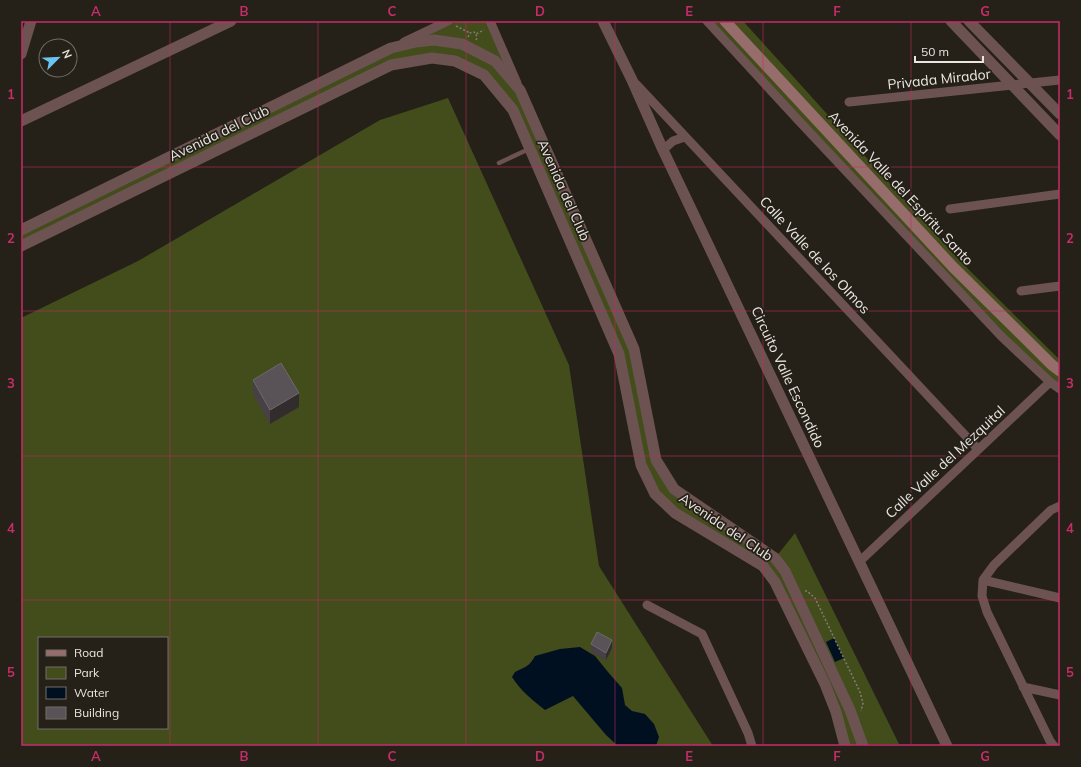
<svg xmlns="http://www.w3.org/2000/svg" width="1081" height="767" viewBox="0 0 1081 767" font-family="Mulish,sans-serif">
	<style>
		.green { fill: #424d1b; fill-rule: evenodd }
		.water { fill: #001021 }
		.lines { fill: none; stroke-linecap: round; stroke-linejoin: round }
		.path { stroke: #807c75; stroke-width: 1.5; stroke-dasharray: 2 2; stroke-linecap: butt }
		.service { stroke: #6c5251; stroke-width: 4.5 }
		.minor { stroke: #6c5251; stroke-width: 9 }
		.tertiary { stroke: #6c5251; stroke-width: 11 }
		.secondary { stroke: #966d6b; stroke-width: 11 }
		.wall { fill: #474047 }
		.shaded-wall { fill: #322c2d }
		.building { fill: #595257; stroke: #6f696d }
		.grid { fill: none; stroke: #c62d68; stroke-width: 1; stroke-opacity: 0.55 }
		.labels { text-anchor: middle; stroke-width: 3.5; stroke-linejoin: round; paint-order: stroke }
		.street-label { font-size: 14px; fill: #e9e6e1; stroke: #252018 }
		.neatline { fill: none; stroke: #c62d68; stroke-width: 1.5 }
		.grid-label { font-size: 13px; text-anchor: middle; font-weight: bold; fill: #c62d68 }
	</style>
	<rect width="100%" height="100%" fill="#252018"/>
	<path class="green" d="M448,21H490L634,349L656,460L674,489L775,558L795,533L899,744H863V746H845L836,712L763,566L675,513L641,465L619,354L513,110L484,75L455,61L391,65L21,246V230Z
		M707,21H743L958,259L1060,360V389L1050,382Z
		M448,98L569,365L599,566L713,746H21V318L138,261L380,120ZM39,638H167V728H39Z"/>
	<path class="water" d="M834,638L844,658L835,662L826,642Z
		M580,647L595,656L608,672L622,688L625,705L632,711L645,714L654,724L659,737L656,746H618L606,735L573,696L545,710C532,700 521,691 512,677L515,672C525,667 530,666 535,656L560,649Z"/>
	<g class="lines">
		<path class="path" d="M456,26L470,33
			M468,37L470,33L474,32L476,34L484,30
			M476,40L477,38L476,34
			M805,591H807L815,598L860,692L863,703L861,711"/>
		<path class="service" d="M499,163L529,149"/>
		<path class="minor" d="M490,21L517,83
			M707,21L799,121L1001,336L1050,382L1060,389
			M404,42L448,21
			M636,84L978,449
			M849,102L1060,80
			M663,150L673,141L685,137
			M950,209L1060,194
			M1021,291L1060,286
			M859,562L1050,382
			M983,580L1060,598
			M647,605L702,634L748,733L752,746
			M1023,687L1060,695
			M1054,746L1050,741L987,612L982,596L983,580L994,565L1051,510L1060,506"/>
		<path class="tertiary" d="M603,21L632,80L663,150L947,746
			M951,21L1060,135
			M969,21L1060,114
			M21,54L31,21
			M21,121L231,21
			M21,230L391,48L416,42L434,40L462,44L495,61L520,90L634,349L656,460L674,489L775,558L785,571L850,710L863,746
			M21,246L391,65L432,58L455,61L484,75L513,110L619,354L641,465L655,494L675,513L763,566L775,582L825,684L836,712L845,746"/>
		<path class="secondary" d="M725,21L953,267L1052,365L1060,371"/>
	</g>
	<path class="wall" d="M253,380L299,407L270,424L253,394Z
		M591,644L612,648L606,660L591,652Z"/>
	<path class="shaded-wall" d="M299,393V407L270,424V410Z
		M612,640V648L606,660V653Z"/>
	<path class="building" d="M281,363L299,393L270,410L253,380Z
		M597,632L612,640L606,653L591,644Z"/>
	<path class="grid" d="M170,21V746M318,21V746M466,21V746M615,21V746M763,21V746M911,21V746M21,167H1060M21,311H1060M21,456H1060M21,600H1060"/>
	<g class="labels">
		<g class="street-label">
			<text transform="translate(939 79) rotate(-6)" y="5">Privada Mirador</text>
			<text transform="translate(219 133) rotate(-26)" y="5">Avenida del Club</text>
			<text transform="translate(901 188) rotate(47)" y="5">Avenida Valle del Espíritu Santo</text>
			<text transform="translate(564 190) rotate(66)" y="5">Avenida del Club</text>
			<text transform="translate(815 255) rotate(47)" y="5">Calle Valle de los Olmos</text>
			<text transform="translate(788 377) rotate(65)" y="5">Circuito Valle Escondido</text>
			<text transform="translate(945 462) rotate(-43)" y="5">Calle Valle del Mezquital</text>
			<text transform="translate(726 527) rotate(34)" y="5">Avenida del Club</text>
		</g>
	</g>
	<rect width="1081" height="767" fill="none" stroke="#252018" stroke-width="44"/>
	<rect x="38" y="637" width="130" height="92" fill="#252018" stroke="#736f68"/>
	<rect x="46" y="650" width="20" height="6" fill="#966d6b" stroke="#736f68"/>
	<text x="74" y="657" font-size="12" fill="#e9e6e1">Road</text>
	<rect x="46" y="667" width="20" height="12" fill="#424d1b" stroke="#736f68"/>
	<text x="74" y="677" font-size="12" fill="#e9e6e1">Park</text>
	<rect x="46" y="687" width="20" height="12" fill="#001021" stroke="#736f68"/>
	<text x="74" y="697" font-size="12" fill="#e9e6e1">Water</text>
	<rect x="46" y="707" width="20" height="12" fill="#595257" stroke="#736f68"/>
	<text x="74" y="717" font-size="12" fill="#e9e6e1">Building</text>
	<g transform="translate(58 58) rotate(66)"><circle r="19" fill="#252018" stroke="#736f68"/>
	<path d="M0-3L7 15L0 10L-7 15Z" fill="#69c4f1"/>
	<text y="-6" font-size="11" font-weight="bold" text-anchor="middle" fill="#e9e6e1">N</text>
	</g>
	<path d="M915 56v6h68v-6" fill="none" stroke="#e9e6e1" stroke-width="2"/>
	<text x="921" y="56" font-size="12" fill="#e9e6e1" stroke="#252018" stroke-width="3" paint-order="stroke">50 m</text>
	<rect x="22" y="22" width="1037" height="723" class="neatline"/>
	<g class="grid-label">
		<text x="96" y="16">A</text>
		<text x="244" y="16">B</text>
		<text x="392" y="16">C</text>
		<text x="540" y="16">D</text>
		<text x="689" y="16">E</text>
		<text x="837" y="16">F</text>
		<text x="985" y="16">G</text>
		<text x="11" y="99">1</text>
		<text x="1070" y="99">1</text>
		<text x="11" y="243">2</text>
		<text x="1070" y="243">2</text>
		<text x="11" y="388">3</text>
		<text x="1070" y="388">3</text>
		<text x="11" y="533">4</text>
		<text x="1070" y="533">4</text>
		<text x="11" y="677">5</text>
		<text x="1070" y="677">5</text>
		<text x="96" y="761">A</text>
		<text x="244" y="761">B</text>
		<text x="392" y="761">C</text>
		<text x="540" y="761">D</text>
		<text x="689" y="761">E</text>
		<text x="837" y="761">F</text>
		<text x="985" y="761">G</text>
	</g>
</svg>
